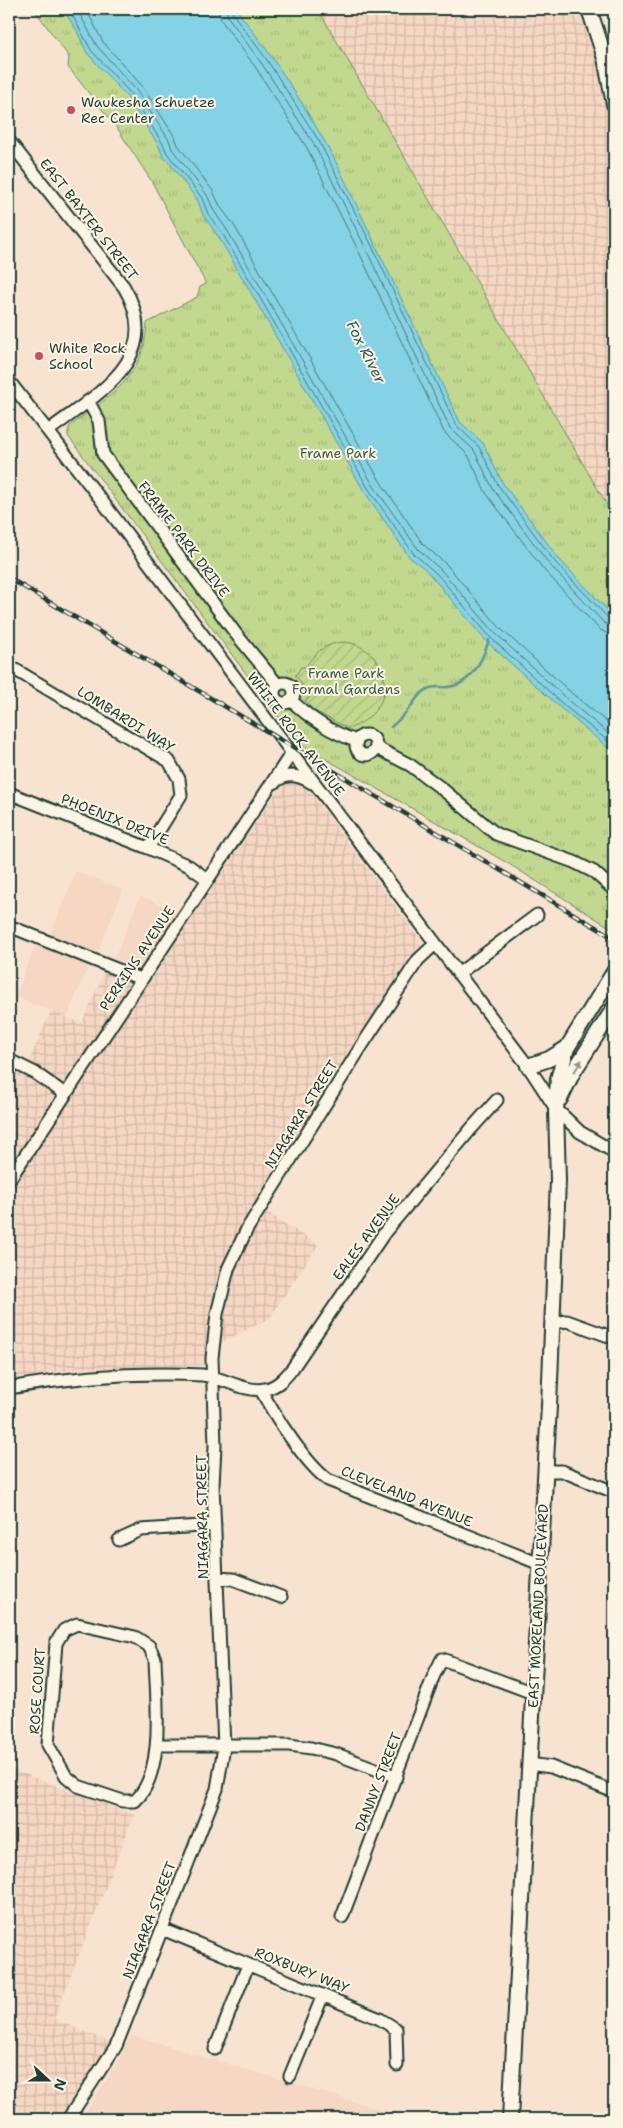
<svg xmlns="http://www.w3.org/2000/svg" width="623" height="2128" viewBox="0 0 623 2128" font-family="'Shantell Sans',sans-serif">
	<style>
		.built { fill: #f5d7c3 }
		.industrial { fill: url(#industrial-grid) }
		.park { fill: url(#park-tufts); stroke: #708a61 }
		.garden { fill: url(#garden-furrows); stroke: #708a61 }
		.water { fill: #85d2e4; stroke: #5c969e }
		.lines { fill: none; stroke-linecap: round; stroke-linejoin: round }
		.shore { stroke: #48797a; stroke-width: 1 }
		.stream { stroke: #5c969e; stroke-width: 2.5 }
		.minor-casing { stroke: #1f3d34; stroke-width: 15 }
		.major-casing { stroke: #1f3d34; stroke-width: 18 }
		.minor { stroke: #fcf5e5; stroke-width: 11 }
		.major { stroke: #fcf5e5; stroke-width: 14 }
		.rail-casing { stroke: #1f3d34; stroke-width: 4.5 }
		.rail { stroke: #fcf5e5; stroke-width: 2.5; stroke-dasharray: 8; stroke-linecap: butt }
		.oneway { fill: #8e998c }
		.poi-dot { fill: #d1495b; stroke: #fcf5e5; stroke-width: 2 }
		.labels { text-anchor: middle; stroke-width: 4; stroke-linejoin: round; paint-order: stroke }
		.poi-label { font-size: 14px; fill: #1f3d34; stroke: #fcf5e5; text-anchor: start }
		.street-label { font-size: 14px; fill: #1f3d34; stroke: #fcf5e5 }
		.park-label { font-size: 14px; fill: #3f5c46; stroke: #fcf5e5 }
		.water-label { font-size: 15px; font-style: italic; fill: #335b57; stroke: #fcf5e5 }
	</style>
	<defs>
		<pattern id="industrial-grid" width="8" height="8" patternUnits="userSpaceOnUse" patternTransform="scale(1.25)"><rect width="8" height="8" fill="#f5d7c3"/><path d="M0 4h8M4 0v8" fill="none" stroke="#d2b9a8"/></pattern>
		<pattern id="park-tufts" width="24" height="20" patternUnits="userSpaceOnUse" patternTransform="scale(1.25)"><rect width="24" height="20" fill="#c1d88e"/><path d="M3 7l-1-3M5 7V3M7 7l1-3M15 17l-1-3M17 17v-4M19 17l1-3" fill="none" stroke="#a5ba7b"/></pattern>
		<pattern id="garden-furrows" width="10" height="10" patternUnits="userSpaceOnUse" patternTransform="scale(1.25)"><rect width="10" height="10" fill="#c1d88e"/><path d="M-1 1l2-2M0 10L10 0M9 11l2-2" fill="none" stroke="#a5ba7b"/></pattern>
	</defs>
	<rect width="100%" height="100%" fill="#f8e3d1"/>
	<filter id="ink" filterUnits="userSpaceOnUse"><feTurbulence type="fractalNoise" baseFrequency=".02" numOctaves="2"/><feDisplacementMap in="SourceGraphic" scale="10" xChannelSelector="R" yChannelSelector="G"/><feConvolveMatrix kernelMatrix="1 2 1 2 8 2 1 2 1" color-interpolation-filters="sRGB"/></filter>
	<g filter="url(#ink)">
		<path class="built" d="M76,871L123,890L97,954L50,935Z
			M140,896L179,912L144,966L141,969L136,970L113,961Z
			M36,943L89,965L67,1017L15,997Z
			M131,2035L412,2119H81L117,2064Z"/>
		<path class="industrial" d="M318,9H582L593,37L614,136V517Z
			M290,781L300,784L308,789L422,942L256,1205L318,1245L269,1319L207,1349V1359L204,1365L80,1369L9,1379V1077L14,1069L24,1072L51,1011L82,1023L105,970L148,985L281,785Z
			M9,1768L134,1815L54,2019L112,2043L64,2119H9Z"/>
		<path class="park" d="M34,9H318L614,517V930L509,864L298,743L68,436V431L70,426C110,395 144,379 147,323L197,297L200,287L206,284L152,182L117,128L68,67L69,57Z"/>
		<path class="garden" d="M345,642C381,647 398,688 372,714C366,721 357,725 349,729L313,710L305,700L310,697V695L305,692L300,681L295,676L301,667H306C315,651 327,643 345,642Z"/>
		<path class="water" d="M63,9H236C274,57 308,110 337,164L460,422L483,443L502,482L559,559L614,617V753L563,710L486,641L433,578L423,567L410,558L364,491L250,291L218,236L203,215L198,201L168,161L163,157L159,146L127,97L87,53L77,31Z"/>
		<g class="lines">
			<path class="shore" d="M69,9L91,50L131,94L163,144L167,153L202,198L208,214L222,233L255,289L368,488L414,554L437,574L490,637L566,707L614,746
				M77,9L97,46L136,90L169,140L172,149L207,195L214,211L227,230L260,286L373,485L418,549L441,570L495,633L570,702L614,738
				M86,9L103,42L142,86L175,137L178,145L213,191L221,208L234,225L266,282L380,481L423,544L447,565L500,628L575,696L614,728
				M218,9L221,20L256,68L307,148L358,250L444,432L468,455L486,493L544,570L599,629L606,633L614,634
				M226,9L228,17L262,64L314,144L365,247L450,428L474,450L493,489L550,565L604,623L614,627
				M232,9L233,14L267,60L319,141L371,244L456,425L479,447L498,485L555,562L609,619L614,620"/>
			<path class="stream" d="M391,727C397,722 403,716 408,710C414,703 417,695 426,690C433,685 440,688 448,687C472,685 483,659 489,640"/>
			<defs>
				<path id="minor" d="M9,141L124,287C166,358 98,393 48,431
					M9,381L99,497L528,1066L556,1109L580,1132L614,1152
					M88,401L99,421L103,454L236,634L278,685
					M9,666L169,761L179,779L181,795L148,848
					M274 693a10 10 0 1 1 20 0a10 10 0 1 1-20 0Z
					M291,700C310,719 331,732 356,741
					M356 745a10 10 0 1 1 20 0a10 10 0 1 1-20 0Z
					M377,748L410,765L441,788L496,834L574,862L594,872L614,890
					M274,783C286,772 299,775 312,783
					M9,793L148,848L189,866L207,879
					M9,926L141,979
					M458,974L537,915
					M9,1060L35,1073L65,1094
					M9,1180L291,754
					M552,1323L567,1321L614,1338
					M9,1388C72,1377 138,1372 202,1375C223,1377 245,1393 265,1389C277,1387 285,1378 292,1369L385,1232L471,1129L497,1100
					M261,1390C274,1415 306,1464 328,1480L540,1564
					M545,1471H562L614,1492
					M119,1540L141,1530L215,1525
					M218,1578L233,1579L281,1597
					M77,1624L135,1637L149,1646L155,1659C156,1698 166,1772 135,1801H123L78,1786L66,1776L48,1745L56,1643L64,1630Z
					M157,1745H289L311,1748L336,1754L397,1777
					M529,1764L551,1767L614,1792
					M342,1917L434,1675L442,1659L533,1693
					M162,1929L380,2019L396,2029L397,2065
					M215,2049L248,1965
					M290,2076L323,1995
					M68,2119L116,2046L217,1789L224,1747L213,1485L215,1446L212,1358L217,1314L228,1269L247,1229L361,1047L418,960L435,944"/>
				<path id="major" d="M589,9L605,58L614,104
					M528,1066L549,1059L567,1048
					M560,1099L572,1074L614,1008
					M510,2119L549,1406L558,1180L556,1109L558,1079L567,1048L614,972"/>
			</defs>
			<use href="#minor" class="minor-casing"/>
			<use href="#major" class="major-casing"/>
			<use href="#minor" class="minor"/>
			<use href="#major" class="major"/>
			<defs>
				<path id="rail" d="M9,578L614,938"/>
			</defs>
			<use href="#rail" class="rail-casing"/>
			<use href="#rail" class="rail"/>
		</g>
		<defs><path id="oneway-solid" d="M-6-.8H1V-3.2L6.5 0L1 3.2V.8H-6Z" transform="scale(1.25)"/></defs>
		<use class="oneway" href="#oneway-solid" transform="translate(578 1066) rotate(-58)"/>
	</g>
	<g class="poi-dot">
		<circle cx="71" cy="110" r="5"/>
		<circle cx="39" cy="356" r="5"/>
	</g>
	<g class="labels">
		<g class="poi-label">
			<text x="81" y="107">Waukesha Schuetze<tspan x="81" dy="16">Rec Center</tspan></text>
			<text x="49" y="353">White Rock<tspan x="49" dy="16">School</tspan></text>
		</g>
		<g class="street-label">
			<text transform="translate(89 219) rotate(52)" y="5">EAST BAXTER STREET</text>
			<text transform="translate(184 539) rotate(53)" y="5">FRAME PARK DRIVE</text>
			<text transform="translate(126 719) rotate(32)" y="5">LOMBARDI WAY</text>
			<text transform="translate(296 734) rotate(53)" y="5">WHITE ROCK AVENUE</text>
			<text transform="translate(115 819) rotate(22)" y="5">PHOENIX DRIVE</text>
			<text transform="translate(137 958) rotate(-56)" y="5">PERKINS AVENUE</text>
			<text transform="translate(301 1114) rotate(-58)" y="5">NIAGARA STREET</text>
			<text transform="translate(366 1237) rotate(-54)" y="5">EALES AVENUE</text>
			<text transform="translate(407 1496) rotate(22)" y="5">CLEVELAND AVENUE</text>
			<text transform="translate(202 1517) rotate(-91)" y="5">NIAGARA STREET</text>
			<text transform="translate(538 1606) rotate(-87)" y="5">EAST MORELAND BOULEVARD</text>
			<text transform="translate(37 1691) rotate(-86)" y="5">ROSE COURT</text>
			<text transform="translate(378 1782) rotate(-69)" y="5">DANNY STREET</text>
			<text transform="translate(149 1920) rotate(-69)" y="5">NIAGARA STREET</text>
			<text transform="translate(302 1970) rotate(22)" y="5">ROXBURY WAY</text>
		</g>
		<g class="park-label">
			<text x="338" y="458">Frame Park</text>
			<text x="346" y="678">Frame Park<tspan x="346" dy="16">Formal Gardens</tspan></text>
		</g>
		<g class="water-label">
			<text transform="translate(366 352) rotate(63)" y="5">Fox River</text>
		</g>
	</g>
	<rect width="623" height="2128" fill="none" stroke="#fcf5e5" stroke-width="30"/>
	<rect x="15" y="15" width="593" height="2098" fill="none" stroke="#1f3d34" stroke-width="2" filter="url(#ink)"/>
	<g transform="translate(48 2080) rotate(111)" stroke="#fcf5e5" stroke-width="4" paint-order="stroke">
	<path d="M0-4L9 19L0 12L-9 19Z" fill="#1f3d34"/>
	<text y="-8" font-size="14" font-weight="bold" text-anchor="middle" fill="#1f3d34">N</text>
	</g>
</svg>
